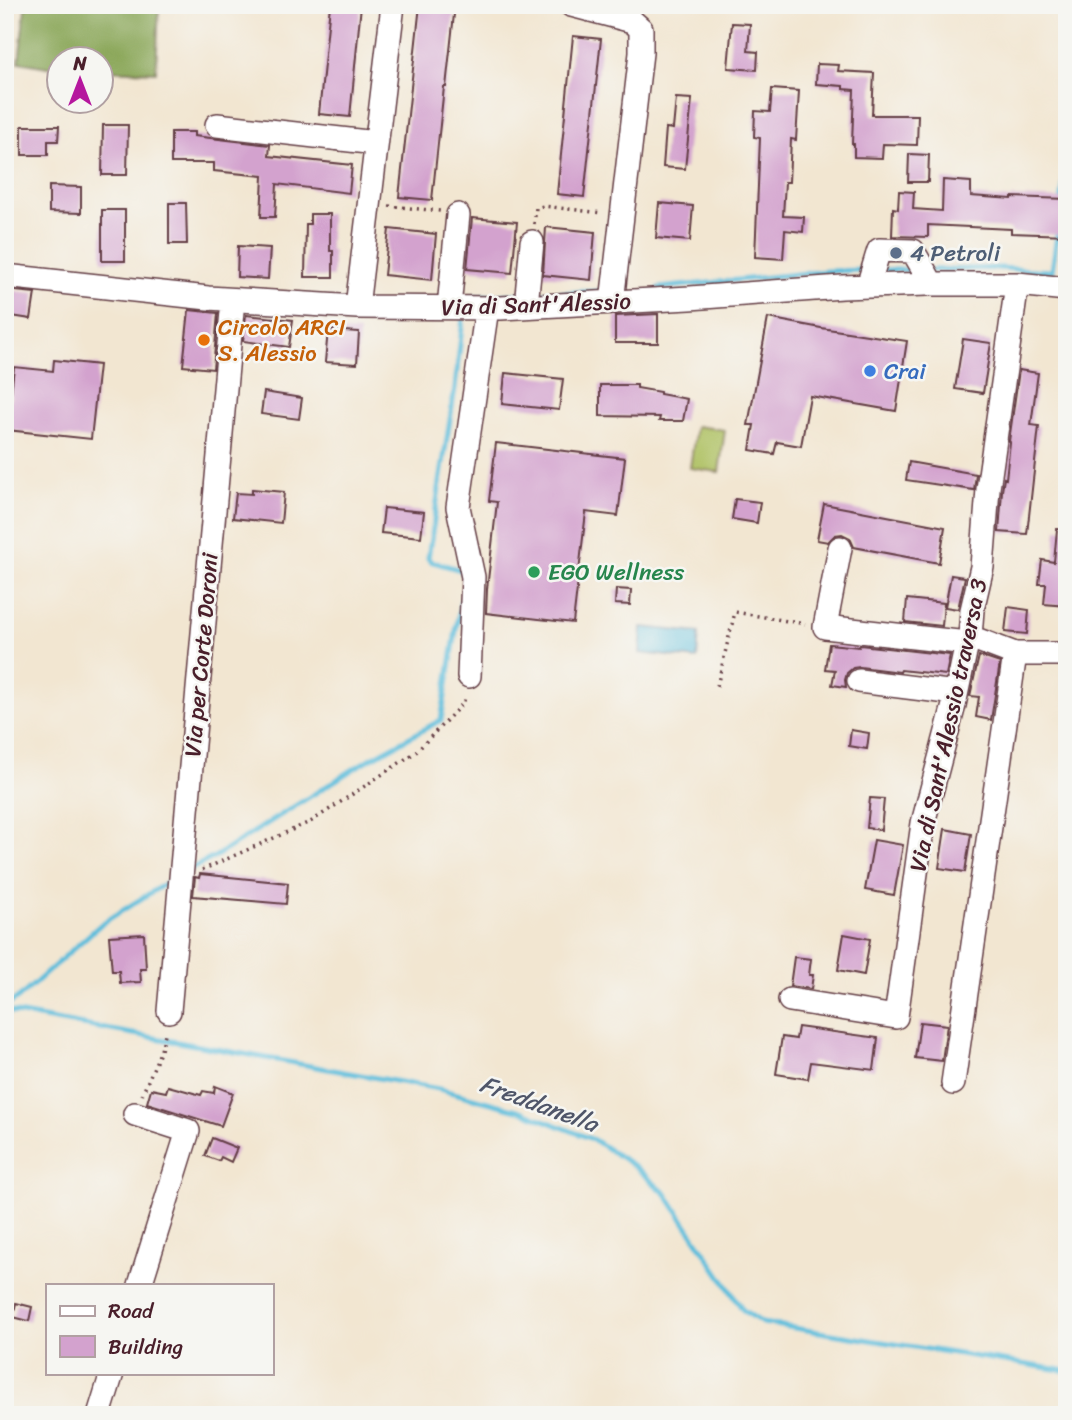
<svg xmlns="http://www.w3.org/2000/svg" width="1072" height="1420" viewBox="0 0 1072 1420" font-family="Sriracha,sans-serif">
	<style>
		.green { fill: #afc164; stroke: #7c7048; stroke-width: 2 }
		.forest { fill: #8ba75a; stroke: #6a6342; stroke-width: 2 }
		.water { fill: #5cbddb; stroke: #536e83; stroke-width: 2 }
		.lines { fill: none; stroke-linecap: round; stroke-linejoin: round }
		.stream { stroke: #5cbddb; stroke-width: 5 }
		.building { fill: #d3a2ce }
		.minor-casing { stroke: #633d44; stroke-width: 26 }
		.path { stroke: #633d44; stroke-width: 3.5; stroke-dasharray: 2 5; stroke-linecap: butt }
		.minor { stroke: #fff; stroke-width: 23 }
		.service-dot { fill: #5c6f8a; stroke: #f6f6f2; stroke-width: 2.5 }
		.food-dot { fill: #e8710a; stroke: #f6f6f2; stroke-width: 2.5 }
		.shop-dot { fill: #3f7fe0; stroke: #f6f6f2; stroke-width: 2.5 }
		.leisure-dot { fill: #2e9e5b; stroke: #f6f6f2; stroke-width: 2.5 }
		.labels { text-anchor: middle; stroke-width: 5; stroke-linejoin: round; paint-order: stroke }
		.service-label { font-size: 23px; fill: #4e5e75; stroke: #f6f6f2; text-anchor: start }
		.street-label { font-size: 23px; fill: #4a1f2b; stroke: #f6f6f2 }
		.food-label { font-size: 23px; fill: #c56008; stroke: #f6f6f2; text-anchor: start }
		.shop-label { font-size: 23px; fill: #366cbe; stroke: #f6f6f2; text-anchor: start }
		.leisure-label { font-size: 23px; fill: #27864d; stroke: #f6f6f2; text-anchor: start }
		.water-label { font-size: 24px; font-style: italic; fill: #505669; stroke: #f6f6f2 }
	</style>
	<rect width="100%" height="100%" fill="#f6f6f2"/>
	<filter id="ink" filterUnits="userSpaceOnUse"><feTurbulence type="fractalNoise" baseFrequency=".0143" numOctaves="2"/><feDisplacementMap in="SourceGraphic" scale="14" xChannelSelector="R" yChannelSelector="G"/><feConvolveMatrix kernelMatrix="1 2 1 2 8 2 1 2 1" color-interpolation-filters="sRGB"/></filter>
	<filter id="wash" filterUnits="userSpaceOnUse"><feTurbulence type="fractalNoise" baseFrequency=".00686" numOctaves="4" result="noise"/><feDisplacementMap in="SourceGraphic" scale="28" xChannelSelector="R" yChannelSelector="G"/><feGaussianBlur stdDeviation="1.57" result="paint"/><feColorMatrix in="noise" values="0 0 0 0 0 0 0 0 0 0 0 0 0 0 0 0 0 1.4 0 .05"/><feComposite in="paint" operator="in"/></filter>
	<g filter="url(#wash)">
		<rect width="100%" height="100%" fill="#f2e6d1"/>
		<path class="green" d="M696,426L725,430L719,472L690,468Z"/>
		<path class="forest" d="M35,5H159L156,72L102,70V60H60L59,69L19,62L25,8Z"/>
		<path class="water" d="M642,627L699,633L697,659L640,653Z"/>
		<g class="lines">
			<path class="stream" d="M1061,204L1067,159
				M878,270H917
				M931,270L1000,268L1052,271L1058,228
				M659,288L827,271L865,270
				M533,294L607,291
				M473,297L523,294
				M463,318L455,388L428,558L430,561L461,570L463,574
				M189,870L216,856L363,763L441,720L461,601
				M5,1007L23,994L101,924L174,878
				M5,1011L439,1089L521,1111L594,1140L634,1166L666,1194L743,1310L762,1323L1067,1371"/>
		</g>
		<g id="blocks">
			<path class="building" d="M330,5H361L350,117L319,114Z
				M420,5H455L446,87H444L432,200L399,197Z
				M732,23L750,24L748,51L758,52L757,70L728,68Z
				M573,36L601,39L584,197L557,194Z
				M817,64L839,65L838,71L874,73L872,115H918L917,145L883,144L882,158L854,157V144H852L854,90L843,89V86L816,84Z
				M772,89L799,91L796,140L791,139L789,182H785L783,216L804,217L803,232L785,230L783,259L755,257L760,138L754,137L755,111L770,112Z
				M676,98L692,99L685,169L663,167L666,128L673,129Z
				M103,125H128L127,175H102Z
				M22,126H59L58,141H48V155H22Z
				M171,132H194V136L270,145L269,156L352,165L349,193L277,184L275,217H261L263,176L214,171V163H171Z
				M909,154L929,155L928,182H908Z
				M943,180L971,182V196L1012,199V197L1067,199V235L1011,233V229L928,225V237L892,236L893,208L898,209L899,191L914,192L913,209L942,211Z
				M49,186L81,187V213L49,212Z
				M169,203H186L187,244H169Z
				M659,203L693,206L690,241L656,238Z
				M102,210H125V261H102Z
				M310,214H330V251H333V277H305L306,224H310Z
				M472,218L517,222L512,273L467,269Z
				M546,227L595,232L591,280L543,275Z
				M389,229L436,234L432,280L384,275Z
				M238,246L270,248L268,279L237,277Z
				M5,290L35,293L31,319L5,315Z
				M189,310L218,313L213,369L183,366Z
				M658,314V343H615V316Z
				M246,315L293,320L289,347L243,341Z
				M768,318L821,328L907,341L896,411L810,396L801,446L777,442L774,454L750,450L754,425H748Z
				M328,330L359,332L357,364L325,362Z
				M963,339L991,343L983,393L955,389Z
				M54,360L99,365L91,439L7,430L14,367L53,371Z
				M1019,370L1038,373L1031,425L1039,426L1027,534L999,532L1002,491L1004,478L1006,479L1010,442L1009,441Z
				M505,373L563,379L559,410L502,404Z
				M600,385H637V388L660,392V394L687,399L683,421H659L660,417L600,416Z
				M264,392L302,398L299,419L261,414Z
				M496,443L625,458L618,516L586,512L573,623L486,613L487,589L497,502L489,501Z
				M909,462L976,474L974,490L906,480Z
				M252,489L284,492L281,523L233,518L236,493L252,494Z
				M735,499L760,502L757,523L732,519Z
				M824,504L945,527L939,563L854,547L850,538L842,534L835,535L828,542L817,540Z
				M384,508L424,512L421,537L381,533Z
				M1057,529L1067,530V606L1044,604L1046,584H1039L1042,560L1054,562Z
				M951,575L965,577L958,609L945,607Z
				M616,589L631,590L630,605L615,604Z
				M907,599L944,603L942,626L905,622Z
				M1008,607L1029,610L1027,634L1005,632Z
				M829,644L859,647L860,645L950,655L946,675L901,670L900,672L860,667L853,668L847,673L845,680L846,687L832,685L835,670L825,669Z
				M979,656L1000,663L991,720L976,717L979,697L970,696Z
				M851,730L869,733L867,749L849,746Z
				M870,798L884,799L881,830L867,828Z
				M945,829L971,834L965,872L939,868Z
				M874,840L903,845L894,895L865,890Z
				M200,874L288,883L286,904L193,896L195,877L199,878Z
				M144,934L146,969H140L141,982L120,983L119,971H112L109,936Z
				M844,934L870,939L864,975L838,970Z
				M794,957L811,959L809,975H813L811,989L790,986Z
				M920,1022L947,1025L942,1061L915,1058Z
				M798,1027L878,1038L874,1070L811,1062L808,1079L776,1074L782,1037L796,1039Z
				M168,1086L201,1095L203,1091L214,1093L215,1086L233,1093L221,1126L147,1103L151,1089L166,1092Z
				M212,1138L237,1148L231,1162L221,1157L219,1161L205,1156Z
				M16,1303L32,1307L29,1321L13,1317Z"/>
		</g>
	</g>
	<g filter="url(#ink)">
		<use href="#blocks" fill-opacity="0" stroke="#633d44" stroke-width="2"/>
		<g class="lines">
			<defs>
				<path id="minor" d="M571,5L632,21L641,29V53L612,302
					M217,125L376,143
					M5,276L208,298L357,307L501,308L690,298L842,287L927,284H1017L1067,289
					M868,286L879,250L913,251L932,284
					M526,306L532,242
					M357,307L393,5
					M449,307L458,215
					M840,548L825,627L967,643
					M970,637L1015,654H1067
					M469,676L473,577L458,507L487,308
					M859,681L956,693
					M790,1000L896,1017L923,823L954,705L967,643L970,637L972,610L982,567L988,489L1017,284
					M169,1011L233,300
					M953,1083L1015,654
					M135,1114L188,1131L140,1285
					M99,1415L112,1373"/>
			</defs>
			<use href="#minor" class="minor-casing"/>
			<path class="path" d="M389,206L440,211
				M534,224L536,208L543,206L602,213
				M717,686L735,612L805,624
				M202,870L312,821L416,752L464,702L465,695
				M142,1095L161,1050L166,1030"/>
			<use href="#minor" class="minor"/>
		</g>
	</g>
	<circle class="service-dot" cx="896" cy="253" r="7"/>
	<circle class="food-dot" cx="204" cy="340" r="7"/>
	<circle class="shop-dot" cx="870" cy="371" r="7"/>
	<circle class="leisure-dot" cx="534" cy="572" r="7"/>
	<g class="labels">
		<g class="service-label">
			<text x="910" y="261">4 Petroli</text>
		</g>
		<g class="street-label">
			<text transform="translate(536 304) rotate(-2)" y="8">Via di Sant'Alessio</text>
			<text transform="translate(201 655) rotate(-85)" y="8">Via per Corte Doroni</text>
			<text transform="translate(948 725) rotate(-78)" y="8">Via di Sant'Alessio traversa 3</text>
		</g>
		<g class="food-label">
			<text x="218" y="335">Circolo ARCI<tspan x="218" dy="26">S. Alessio</tspan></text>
		</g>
		<g class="shop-label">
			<text x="884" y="379">Crai</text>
		</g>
		<g class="leisure-label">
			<text x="548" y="580">EGO Wellness</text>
		</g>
		<g class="water-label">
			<text transform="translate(539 1104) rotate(20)" y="8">Freddanella</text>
		</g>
	</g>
	<rect width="1072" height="1420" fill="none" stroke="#f6f6f2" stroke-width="28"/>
	<rect x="46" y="1284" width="228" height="91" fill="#f6f6f2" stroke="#b1a0a2" stroke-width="2"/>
	<rect x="60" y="1306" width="35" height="10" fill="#ffffff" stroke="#b1a0a2" stroke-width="2"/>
	<text x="108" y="1318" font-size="21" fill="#4a1f2b">Road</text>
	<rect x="60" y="1336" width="35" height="21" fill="#d3a2ce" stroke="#b1a0a2" stroke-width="2"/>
	<text x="108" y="1354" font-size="21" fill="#4a1f2b">Building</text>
	<g transform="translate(80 80)"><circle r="33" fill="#f6f6f2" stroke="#b1a0a2" stroke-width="2"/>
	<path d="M0-5L12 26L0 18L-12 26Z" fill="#b5179e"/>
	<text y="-10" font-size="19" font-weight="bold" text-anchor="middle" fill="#4a1f2b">N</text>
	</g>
</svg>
